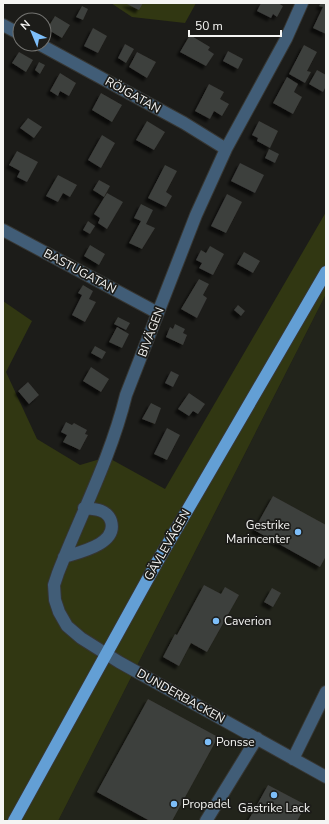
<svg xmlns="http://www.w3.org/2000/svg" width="329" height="824" viewBox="0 0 329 824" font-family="'Nunito Sans',sans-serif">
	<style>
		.built { fill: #22241b }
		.green { fill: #313712 }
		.building { fill: #3e3f3c; filter: url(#shadow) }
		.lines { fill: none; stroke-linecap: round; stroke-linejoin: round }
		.minor-casing { stroke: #363633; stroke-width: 14 }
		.major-casing { stroke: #363633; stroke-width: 14 }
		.minor { stroke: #415d77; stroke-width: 12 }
		.major { stroke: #639fd5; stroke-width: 12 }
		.poi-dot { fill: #7dbef9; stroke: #1c1c19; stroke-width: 1.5 }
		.labels { text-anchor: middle; stroke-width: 3.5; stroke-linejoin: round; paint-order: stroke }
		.street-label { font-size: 12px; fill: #f5f5f3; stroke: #1c1c19 }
		.poi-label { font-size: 12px; fill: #f5f5f3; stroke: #1c1c19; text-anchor: start }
	</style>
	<defs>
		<filter id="shadow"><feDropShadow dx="-3.5" dy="3.5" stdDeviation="1" flood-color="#0009"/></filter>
	</defs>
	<rect width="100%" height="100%" fill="#1c1c19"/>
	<path class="built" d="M326,294V821H58Z"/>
	<path class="green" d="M111,3H196L185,23L132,17Z
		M326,212V294L58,821H3V301L32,321L6,372L37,439L80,465L107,457L165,489Z"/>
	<path class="building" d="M125,3H143L139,10Z
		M261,3H278L283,6L277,17L273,14L271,18L257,11Z
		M321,3H326V34L313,28L323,7L319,6Z
		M82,6L88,9L83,20L76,17Z
		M55,16L70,25L62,38L47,29Z
		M93,28L107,36L98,53L84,46Z
		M190,35L210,47L208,50L214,54L206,66L180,52Z
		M125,44L134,49L126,63L118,58Z
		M304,45L317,52L307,71L311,72L305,83L289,74Z
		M228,51L243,59L238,69L223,61Z
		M19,52L33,60L26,72L12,63Z
		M137,52L156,62L147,78L129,67Z
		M39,62L45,65L40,74L35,70Z
		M317,70L326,75V86L323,92L309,84Z
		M60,73L76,83L69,96L60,91L58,96L50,91Z
		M287,77L298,84L294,92L302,97L293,114L273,103Z
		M209,84L224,92L220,99L229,104L222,116L214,111L210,119L195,111Z
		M101,93L122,105L112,122L92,110Z
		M28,118L42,127L34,138L20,128Z
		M147,121L165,132L154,150L136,140Z
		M259,121L278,131L270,148L257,141L258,138L252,135Z
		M102,135L115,143L101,168L88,160Z
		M269,149L279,154L275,163L265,158Z
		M17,151L38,162L27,182L17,177L20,171L9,165Z
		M240,163L264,175L255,193L231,181Z
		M165,165L177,171L166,192L172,196L166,207L148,198Z
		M58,175L77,185L70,197L63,193L58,202L46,196Z
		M99,180L110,186L104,197L93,190Z
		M107,193L123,202L107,229L98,223L100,218L94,214Z
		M227,194L242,202L226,233L211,226Z
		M141,204L153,210L146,224L155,228L142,249L129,243L141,221L134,218Z
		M88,221L95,226L90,234L83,230Z
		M90,245L105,254L99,265L84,256Z
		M210,246L224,254L213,275L199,268L202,263L196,260L201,250L206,253Z
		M244,252L260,261L253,273L237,264Z
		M199,279L209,284L203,295L207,298L197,318L181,309Z
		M83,285L93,291L89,299L96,302L85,322L72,315L82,295L78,293Z
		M238,305L245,311L241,316L234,310Z
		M118,317L130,323L126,330L114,324Z
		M175,324L185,329L183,333L187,335L183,345L166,337L170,327L173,329Z
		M117,327L129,334L122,348L109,342Z
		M95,346L106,352L102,359L91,353Z
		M91,367L109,379L101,392L83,381Z
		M171,371L179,375L173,387L165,383Z
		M28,382L39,395L29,404L18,391Z
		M189,393L205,404L198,414L193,411L189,416L178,409Z
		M151,403L161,408L155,424L142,419Z
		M66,422L72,425L74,423L87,430L85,434L88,435L80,450L63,442L67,435L61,432Z
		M167,428L180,435L167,460L154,454Z
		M273,496L326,525V556L320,567L254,530Z
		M204,585L221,594L225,587L239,595L207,652L191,643L179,666L163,657L175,634L177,635Z
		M272,588L281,593L273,607L264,602Z
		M148,699L218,737L172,821H150L97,792Z
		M268,785L306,805L297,821H248Z"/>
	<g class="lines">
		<defs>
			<path id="minor" d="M302,3L286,39L226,149L196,215L126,395C111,457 81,514 58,573L54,585L55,600L59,612L67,626L81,638L119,662L326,777
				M3,25L20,34
				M39,44L184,123L226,149
				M3,230L158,313
				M64,557C80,552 118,544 111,521C107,509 94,509 84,508
				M293,759L326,692
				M206,821L257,738"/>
			<path id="major" d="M14,821L156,564L326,272"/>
		</defs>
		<use href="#minor" class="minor-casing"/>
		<use href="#major" class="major-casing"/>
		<use href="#minor" class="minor"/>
		<use href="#major" class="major"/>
	</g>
	<g class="poi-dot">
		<circle cx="298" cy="532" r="4"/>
		<circle cx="216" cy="621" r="4"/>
		<circle cx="208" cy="742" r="4"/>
		<circle cx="274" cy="795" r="4"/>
		<circle cx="174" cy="804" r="4"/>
	</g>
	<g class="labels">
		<g class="street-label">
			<text transform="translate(133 95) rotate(29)" y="4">RÖJGATAN</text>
			<text transform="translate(80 271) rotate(28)" y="4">BASTUGATAN</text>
			<text transform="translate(151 332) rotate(-69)" y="4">BIVÄGEN</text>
			<text transform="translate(167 545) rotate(-60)" y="4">GÄVLEVÄGEN</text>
			<text transform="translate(181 696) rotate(29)" y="4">DUNDERBACKEN</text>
		</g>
		<g class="poi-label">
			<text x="290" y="529" text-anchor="end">Gestrike<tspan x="290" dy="14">Marincenter</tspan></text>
			<text x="224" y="625">Caverion</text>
			<text x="216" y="746">Ponsse</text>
			<text x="182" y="808">Propadel</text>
			<text x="274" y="812" text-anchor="middle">Gästrike Lack</text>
		</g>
	</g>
	<rect width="329" height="824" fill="none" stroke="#f5f5f3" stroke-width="8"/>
	<g transform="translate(32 32) rotate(316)"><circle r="19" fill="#1c1c19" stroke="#737370"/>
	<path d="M0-3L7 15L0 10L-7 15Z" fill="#7dbef9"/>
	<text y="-6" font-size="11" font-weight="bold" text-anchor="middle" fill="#f5f5f3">N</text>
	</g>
	<path d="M189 30v6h92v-6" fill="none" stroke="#f5f5f3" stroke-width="2"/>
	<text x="195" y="30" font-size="12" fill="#f5f5f3" stroke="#1c1c19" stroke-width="3" paint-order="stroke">50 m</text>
</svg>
